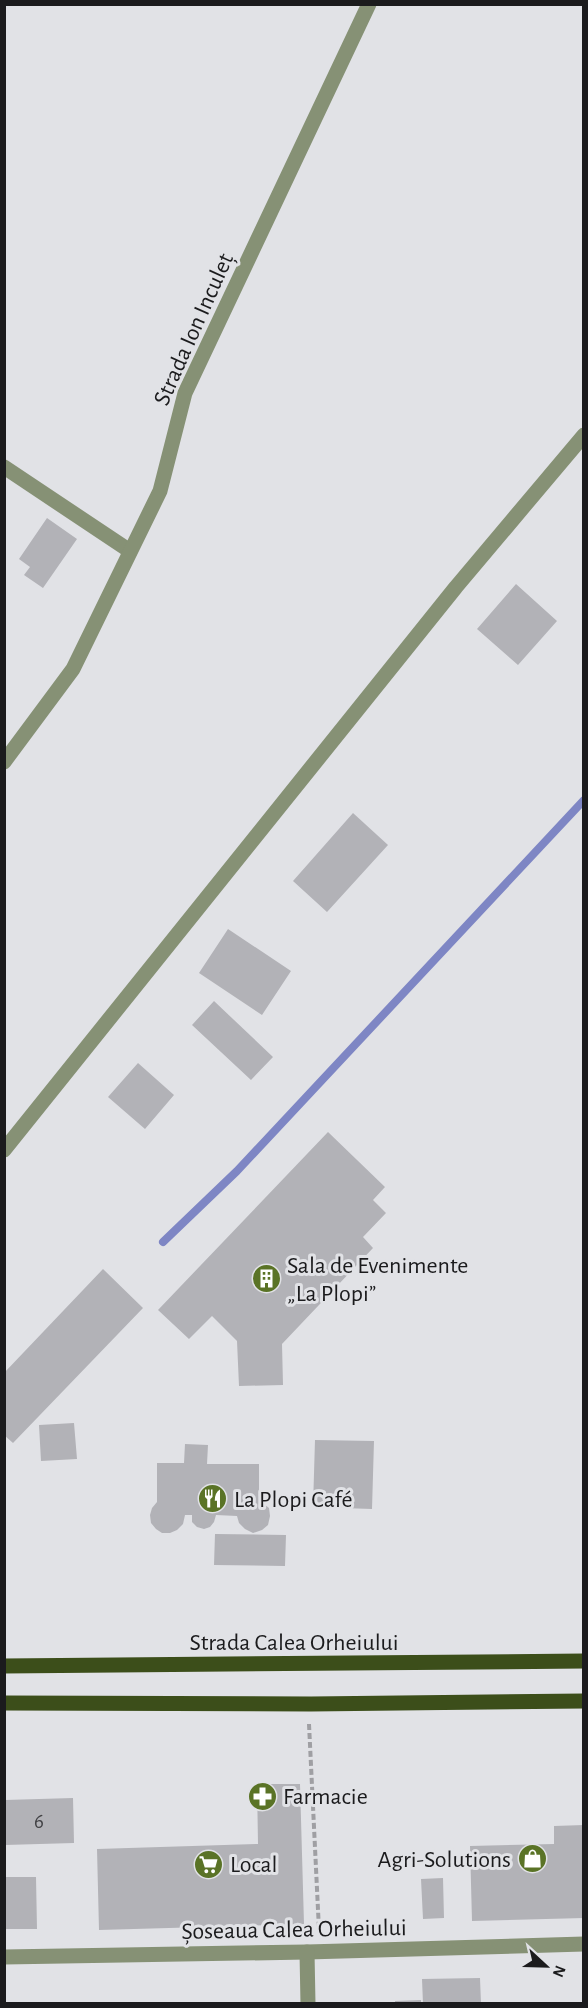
<svg xmlns="http://www.w3.org/2000/svg" width="588" height="2008" viewBox="0 0 588 2008" font-family="'Alegreya Sans',sans-serif">
	<style>
		.lines { fill: none; stroke-linecap: round; stroke-linejoin: round }
		.stream { stroke: #7e86c4; stroke-width: 8 }
		.building { fill: #b2b2b7 }
		.path { stroke: #9f9fa3; stroke-width: 4; stroke-dasharray: 6 3; stroke-linecap: butt }
		.lane { stroke: #869175; stroke-width: 15 }
		.street { stroke: #869175; stroke-width: 15 }
		.primary { stroke: #3c4e1a; stroke-width: 15 }
		.labels { text-anchor: middle; stroke-width: 6; stroke-linejoin: round; paint-order: stroke }
		.number-label { font-size: 21px; fill: #414144 }
		.street-label { font-size: 24px; fill: #1b1b1d; stroke: #e1e2e6 }
		.poi-label { font-size: 24px; fill: #1b1b1d; stroke: #e1e2e6; text-anchor: start }
	</style>
	<rect width="100%" height="100%" fill="#e1e2e6"/>
	<g class="lines">
		<path class="stream" d="M163,1242L237,1171L584,800"/>
	</g>
	<path class="building" d="M47,518L77,539L43,588L24,575L30,567L19,559Z
		M516,584L557,621L518,665L477,629Z
		M353,813L388,845L327,912L293,881Z
		M228,929L291,971L262,1015L199,973Z
		M214,1001L273,1057L251,1080L192,1025Z
		M138,1063L174,1095L145,1129L108,1097Z
		M328,1132L385,1187L373,1200L386,1213L363,1237L373,1248L282,1344L283,1385L239,1386L237,1341L212,1316L189,1339L158,1310Z
		M103,1269L143,1308L13,1443L4,1435V1373Z
		M74,1423L77,1459L41,1461L39,1425Z
		M315,1440L374,1441L372,1509L313,1507Z
		M185,1444L208,1445L207,1464H259V1500L269,1508L270,1516L268,1525L262,1530L253,1533L245,1529L239,1523L237,1516L216,1515L214,1522L210,1527L204,1529L197,1527L192,1522V1515H185L183,1524L177,1530L170,1533H162L156,1529L151,1523L150,1515L152,1508L157,1502V1463H184Z
		M215,1534L286,1535L285,1566L214,1565Z
		M257,1784H300L304,1924L99,1930L97,1849L258,1844Z
		M73,1798L74,1843L5,1845V1800Z
		M584,1825V1918L472,1921L470,1846L554,1844V1826Z
		M4,1877H36L37,1929H4Z
		M443,1878L444,1918L423,1919L421,1879Z
		M480,1978L481,2004H423L422,1979Z
		M421,2000V2004H395V2001Z"/>
	<g class="lines">
		<path class="path" d="M309,1724L319,1930"/>
		<path class="lane" d="M4,467L130,551
			M4,1957L307,1952L584,1944"/>
		<path class="street" d="M4,762L73,669L160,491L185,393L369,4
			M4,1150L456,587L584,435
			M307,1952L308,2004"/>
		<path class="primary" d="M4,1666L584,1661
			M4,1703L311,1704L584,1701"/>
	</g>
	<defs>
		<symbol id="building-disc" viewBox="-11 -11 22 22"><circle r="9.5" fill="#5a7326" stroke="#e1e2e6"/><path d="M-4-6H4V6H1V3H-1V6H-4ZM-2.5-4.3h1.7v1.8h-1.7ZM.8-4.3h1.7v1.8H.8ZM-2.5-1h1.7V.8h-1.7ZM.8-1h1.7V.8H.8Z" fill="#fff"/></symbol>
		<symbol id="restaurant-disc" viewBox="-11 -11 22 22"><circle r="9.5" fill="#5a7326" stroke="#e1e2e6"/><path d="M-5-6h1v4h1v-4h1v4h1v-4h1v5L-1.5 .5V6h-2V.5L-5-1ZM5-6V6H3V1.5H1.5Q1.5-4 5-6Z" fill="#fff"/></symbol>
		<symbol id="pharmacy-disc" viewBox="-11 -11 22 22"><circle r="9.5" fill="#5a7326" stroke="#e1e2e6"/><path d="M-2-6h4v4h4v4h-4v4h-4v-4h-4v-4h4Z" fill="#fff"/></symbol>
		<symbol id="shop-disc" viewBox="-11 -11 22 22"><circle r="9.5" fill="#5a7326" stroke="#e1e2e6"/><path d="M-5-2.5h2.3a2.7 3.5 0 0 1 5.4 0H5L5.5 6h-11ZM-1.5-2.5h3a1.5 2.3 0 0 0-3 0Z" fill="#fff"/></symbol>
		<symbol id="supermarket-disc" viewBox="-11 -11 22 22"><circle r="9.5" fill="#5a7326" stroke="#e1e2e6"/><path d="M-6-5.5h2.5l.6 2H6L4.5 2H-2.5L-4.4-4H-6ZM-1.5 3.2a1.3 1.3 0 1 0 .1 0ZM3 3.2a1.3 1.3 0 1 0 .1 0Z" fill="#fff"/></symbol>
	</defs>
	<g fill-rule="evenodd">
		<use href="#building-disc" x="250" y="1262" width="33" height="33"/>
		<use href="#restaurant-disc" x="196" y="1482" width="33" height="33"/>
		<use href="#pharmacy-disc" x="246" y="1780" width="33" height="33"/>
		<use href="#shop-disc" x="516" y="1842" width="33" height="33"/>
		<use href="#supermarket-disc" x="192" y="1848" width="33" height="33"/>
	</g>
	<g class="labels">
		<g class="number-label">
			<text x="39" y="1828">6</text>
		</g>
		<g class="street-label">
			<text transform="translate(193 329) rotate(-66)" y="8">Strada Ion Inculeț</text>
			<text x="294" y="1650">Strada Calea Orheiului</text>
			<text transform="translate(294 1929) rotate(-1)" y="8">Șoseaua Calea Orheiului</text>
		</g>
		<g class="poi-label">
			<text x="287" y="1273">Sala de Evenimente<tspan x="287" dy="28">„La Plopi”</tspan></text>
			<text x="234" y="1507">La Plopi Café</text>
			<text x="283" y="1804">Farmacie</text>
			<text x="511" y="1867" text-anchor="end">Agri-Solutions</text>
			<text x="230" y="1872">Local</text>
		</g>
	</g>
	<rect width="588" height="2008" fill="none" stroke="#1b1b1d" stroke-width="12"/>
	<g transform="translate(546 1966) rotate(112)" stroke="#e1e2e6" stroke-width="4.5" paint-order="stroke">
	<path d="M0-4.5L10 22L0 15L-10 22Z" fill="#1b1b1d"/>
	<text y="-9" font-size="16" font-weight="bold" text-anchor="middle" fill="#1b1b1d">N</text>
	</g>
</svg>
